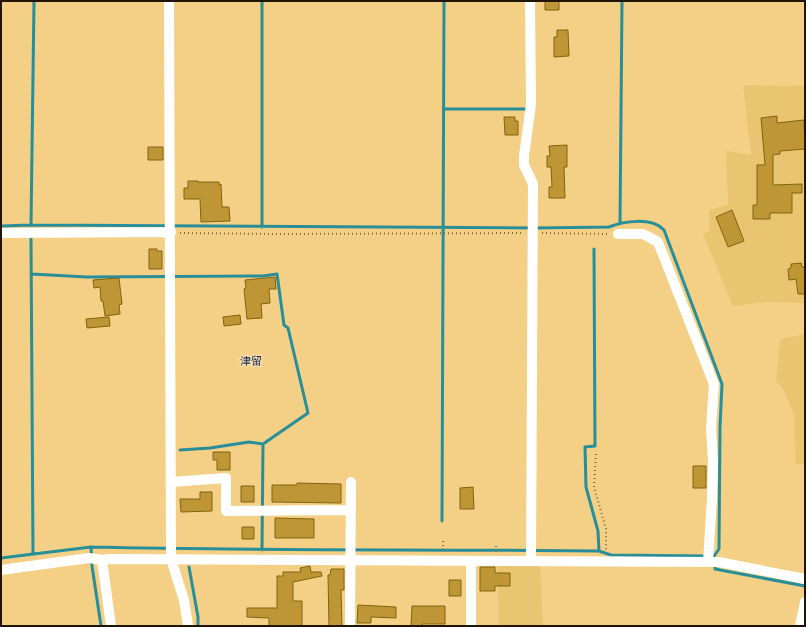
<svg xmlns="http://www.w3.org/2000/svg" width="806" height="627" viewBox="0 0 806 627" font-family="'Source Sans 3','Noto Sans JP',sans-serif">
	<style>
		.built { fill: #eac571 }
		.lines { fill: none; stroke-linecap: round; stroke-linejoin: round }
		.stream { stroke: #288e99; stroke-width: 3 }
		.building { fill: #be9636; stroke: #82630e }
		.path { stroke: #7f6a3d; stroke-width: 2; stroke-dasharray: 1 3; stroke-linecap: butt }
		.street { stroke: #fff; stroke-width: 10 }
		.labels { text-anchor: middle; stroke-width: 3; stroke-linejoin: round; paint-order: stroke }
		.neighbourhood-label { font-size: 11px; fill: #1a2e65; stroke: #fadfa4 }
	</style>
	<rect width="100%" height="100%" fill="#f3d085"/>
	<path class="built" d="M743,85L805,86V303L765,302L733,306L703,234L710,230L709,210L728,205L726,151L751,155Z
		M805,334V464H796L794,414L783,389L776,381L780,339Z
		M497,564H540L543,626H499Z"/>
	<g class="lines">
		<path class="stream" d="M444,109H525
			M620,223L622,1
			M31,225L34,1
			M1,226L31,225L535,228L609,227C624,221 652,217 664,230L722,384L720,427L719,549L714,556L715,569L805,586
			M262,227V1
			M31,239L33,554
			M594,249L595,446L585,447L586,487L598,531L599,551
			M31,274L87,277L263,276L277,274L284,325L288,328L308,413L263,444L262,550
			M180,450L210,448L249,442L263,444
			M442,521L444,1
			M91,547C260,551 430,549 599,551L611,555L707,556
			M1,558L91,547L92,566L101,626
			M189,567L198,617V626"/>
	</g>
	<path class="building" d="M545,1H559V10H545Z
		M557,30H568L569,56L554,57V37H557Z
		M777,116V123L804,120L805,149L780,151V154L773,155V185L802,184V193H792V213H770V219H753V205H757V165H765L761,118Z
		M504,117H515V121H518V135H505Z
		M567,145V167H564L565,198H549V187H552L551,167H547V156H550L549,146Z
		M148,147H163V160H148Z
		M188,181H198V182H219V185L221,184L222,207H229L230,221L201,222L200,199H184V188H188Z
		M732,210L744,241L728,247L716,217Z
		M149,249H157V251H162V269H149Z
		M801,263L802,267H805V294H798L796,279L789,280L788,269L791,268V264Z
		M275,277L276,289H269L270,303L261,304L262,318L247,319L244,289L246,288L245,280Z
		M119,278L122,304L119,305L120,314L105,316L103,301H101L100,287L94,288L93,280Z
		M240,315L241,324L224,326L223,317Z
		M109,317L110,326L87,328L86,319Z
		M213,452H230V470H217V460H213Z
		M693,466H706V488H693Z
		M297,483L341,484V503L272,502V485H297Z
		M241,486H254V502H241Z
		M473,487L474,509H460V488Z
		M200,492H212V511L181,512L180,499H200Z
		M275,518L314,519V538H275Z
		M242,527H254V539H242Z
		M310,566L311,572H321L322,576L293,582V601H302V626H269V618L247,617V608H277V576H283V572H301L300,568Z
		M480,567H495V573H510V586H495V591H480Z
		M331,569H344V590H341L342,626H329L328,575H330Z
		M449,580H461V596H449Z
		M358,605L396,607V618L371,617V623H357Z
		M412,606H445V624H422V626H411Z"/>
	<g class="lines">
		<path class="path" d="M180,233L279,234L524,233
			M542,233L610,234
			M596,454L594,487L606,529V552
			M443,541V552
			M496,551V543"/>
		<path class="street" d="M169,1L171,559L184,600L188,626
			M530,1L531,104L524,156V165L533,184L531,560
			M1,233L171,232
			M618,234H643L658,242L714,384L711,428L713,462L712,498L708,562
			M171,482L226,478V511L351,510
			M102,560L111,626
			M471,561V626
			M1,570L89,558L102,560L109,559L719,562L805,579
			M350,626L351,482
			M800,626L805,602"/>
	</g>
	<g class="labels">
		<g class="neighbourhood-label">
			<text x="251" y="365">津留</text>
		</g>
	</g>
	<rect width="806" height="627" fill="none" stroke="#1f1501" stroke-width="4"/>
</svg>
